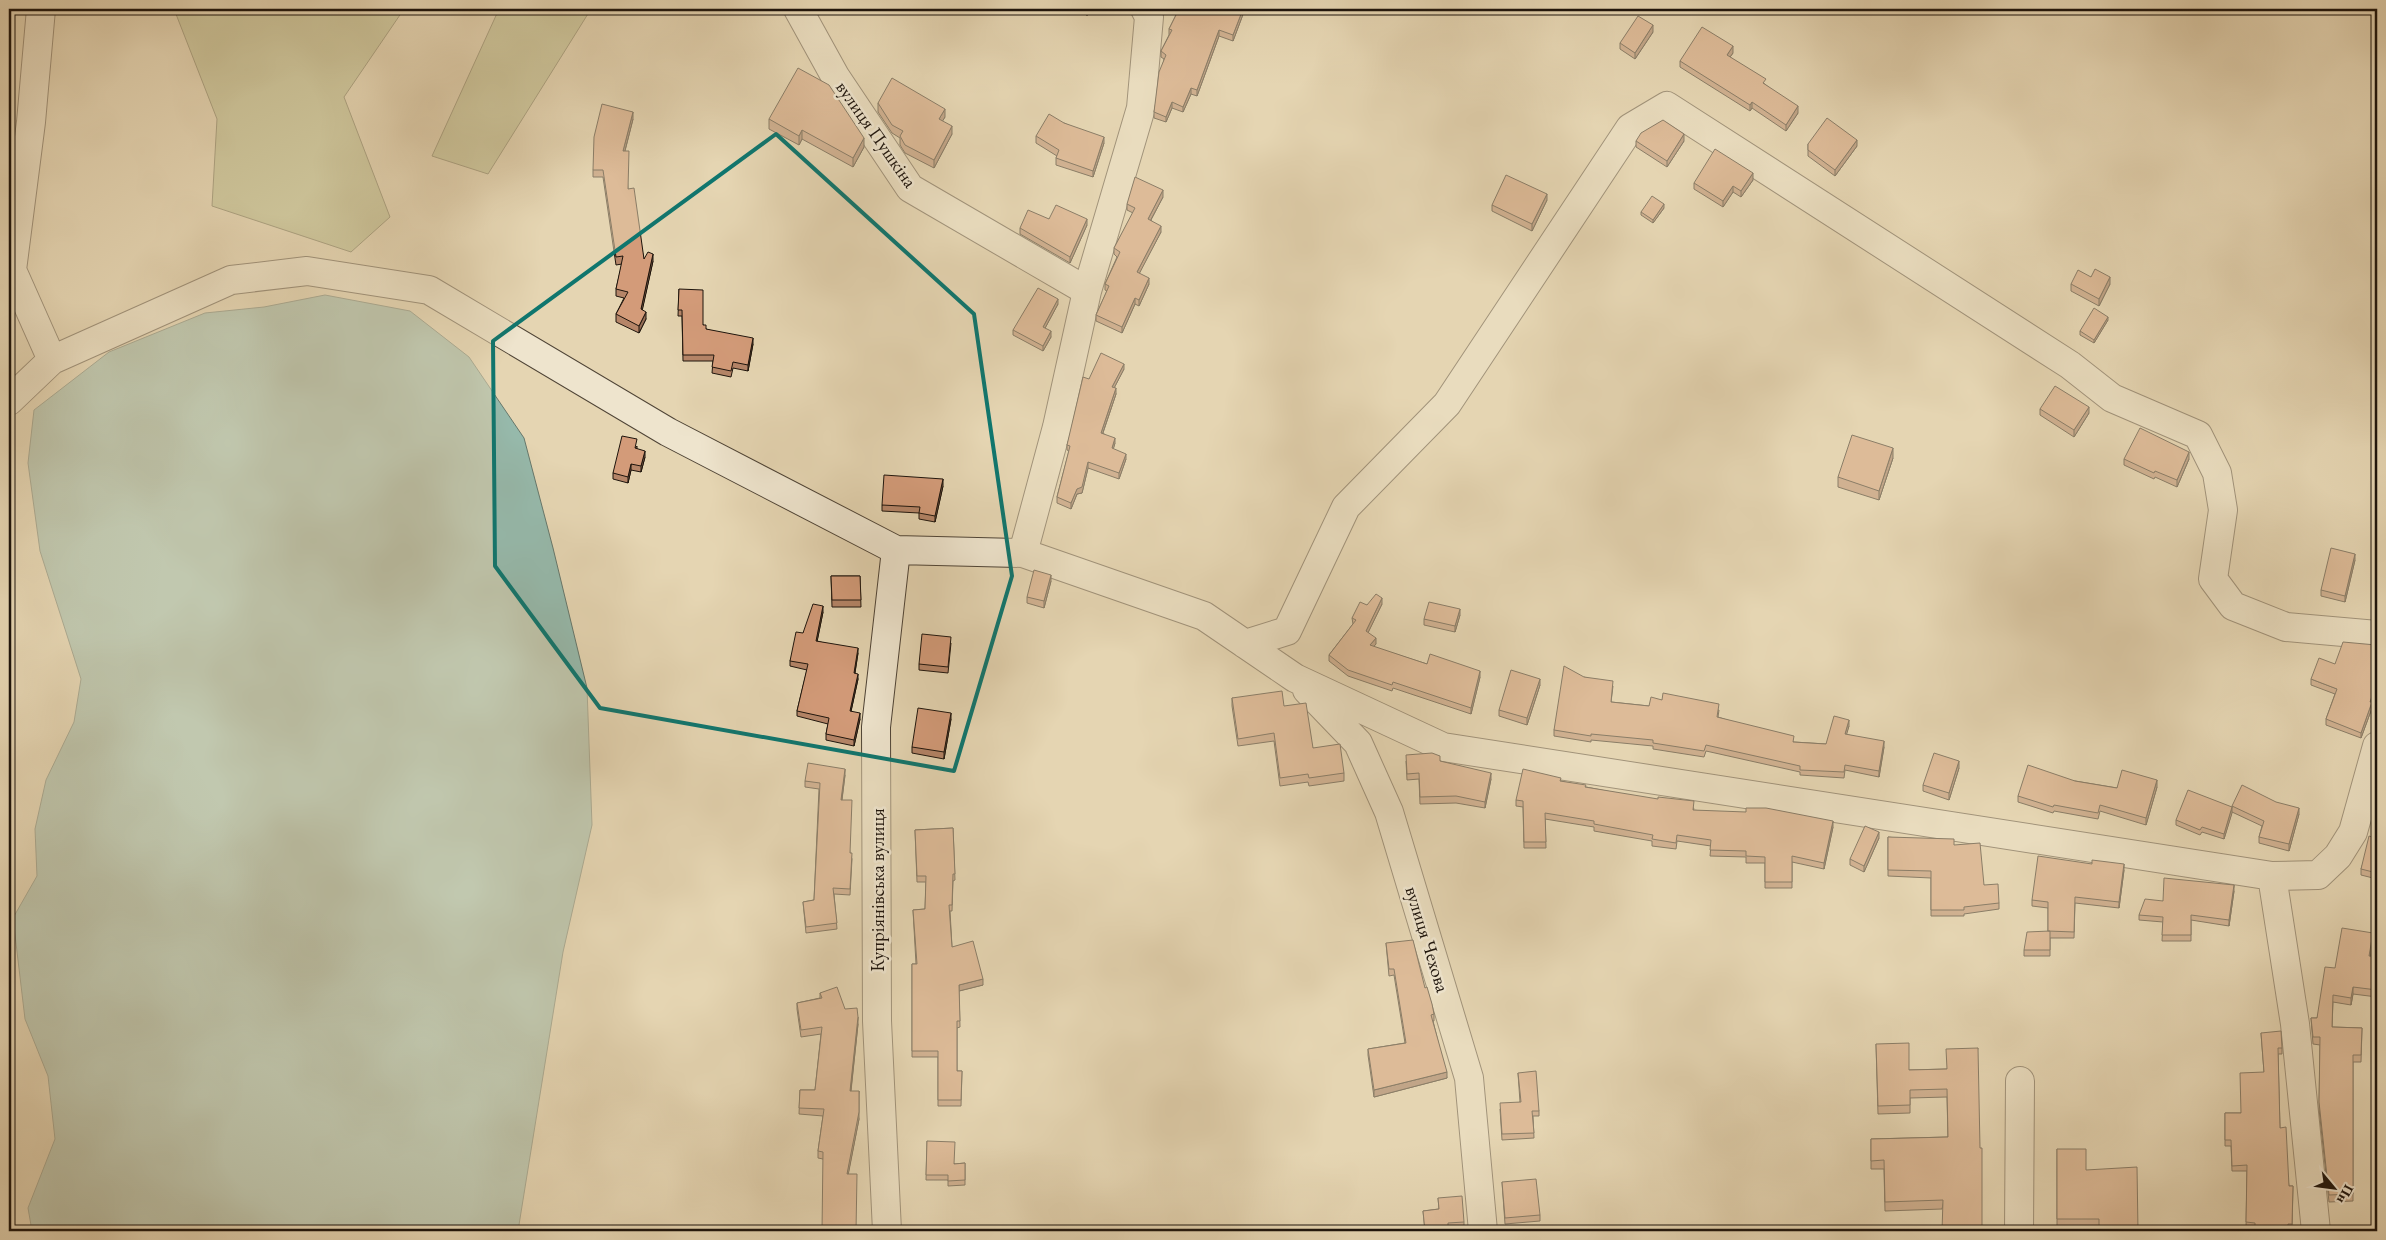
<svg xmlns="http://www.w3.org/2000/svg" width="2386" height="1240" viewBox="0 0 2386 1240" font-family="'EB Garamond',serif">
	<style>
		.green { fill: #b8bc89; stroke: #6a684a }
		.water { fill: #96b9ab; stroke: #66776b }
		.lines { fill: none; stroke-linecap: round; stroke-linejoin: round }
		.minor-casing { stroke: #4f4436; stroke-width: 30 }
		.minor { stroke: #eee4cd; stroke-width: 28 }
		.wall { fill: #b58568; stroke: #1d140c }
		.shaded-wall { fill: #946c55; stroke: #1d140c }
		.building { fill: #d39b79; stroke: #1d140c }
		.marked { fill: none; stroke: #0f766e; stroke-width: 4; stroke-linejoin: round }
		.labels { text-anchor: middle; stroke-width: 5; stroke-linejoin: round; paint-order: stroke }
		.street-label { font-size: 19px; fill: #1d140c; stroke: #eee4cd }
	</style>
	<rect width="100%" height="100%" fill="#e5d5b2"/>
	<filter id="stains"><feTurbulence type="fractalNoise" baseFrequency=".004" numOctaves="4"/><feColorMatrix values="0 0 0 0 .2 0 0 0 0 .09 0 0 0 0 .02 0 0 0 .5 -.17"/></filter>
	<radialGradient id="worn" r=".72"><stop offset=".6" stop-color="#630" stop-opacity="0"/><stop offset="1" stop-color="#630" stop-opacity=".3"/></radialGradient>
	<path class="green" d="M174,9H404L344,97L390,217L351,252L212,206L217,119Z
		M499,9H591L488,174L432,156Z"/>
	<path class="water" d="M325,295L410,311L469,357L524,438L553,548L587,688L592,825L563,952L518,1231H32L28,1208L55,1139L48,1076L25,1019L13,918L37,876L35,829L46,780L74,722L81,679L40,551L28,463L34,410L109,352L205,313L264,307Z"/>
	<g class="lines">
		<defs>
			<path id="minor" d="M41,9L31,122L12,270L52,360
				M798,9L835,76L910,188L1087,291
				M9,401L52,360L231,280L307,271L429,290L668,432L896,550L1023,553L1204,616L1295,678L1443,747L2272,876L2318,875L2338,856L2353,832L2377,746
				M1023,553L1057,427L1087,291L1141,108L1149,17L1145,9
				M1245,644L1287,631L1346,507L1447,404L1630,128L1667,106L2070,365L2112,398L2198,435L2217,473L2223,510L2213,579L2233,606L2286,627L2377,635
				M1307,690L1358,743L1389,812L1469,1078L1483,1231
				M2272,876L2295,1024L2316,1231
				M887,1231L877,1021L876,727L896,550
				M2019,1231L2020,1081"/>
		</defs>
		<use href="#minor" class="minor-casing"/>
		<use href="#minor" class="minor"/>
	</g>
	<path class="wall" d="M1080,9H1093L1087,16Z
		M1179,9H1245L1233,41L1219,36L1197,96L1191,94L1183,112L1172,108L1166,122L1154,118V112L1164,59L1161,57V51L1169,35V29Z
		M1251,9H1267L1264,14Z
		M1653,32L1635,59L1620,49V43Z
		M1733,53L1730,57L1766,85L1798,113L1786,131L1752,108L1750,111L1680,67V61Z
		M878,103L945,117L942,121L952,134L934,168L905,153L900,145V138L892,133L878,112Z
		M633,119L625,151L628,189L644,259L653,261L642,310L646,319L639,333L616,322V314L624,298L616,296V289L622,264L616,265L603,177H593V170Z
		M769,119L864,147L853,167L802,139L799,145L769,129Z
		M1064,123L1104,143L1093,177L1056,165V158L1057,156L1036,143V136Z
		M1636,141H1684L1667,167L1636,147Z
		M1808,144L1857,146L1835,176L1808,156Z
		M1753,180L1741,197L1733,192L1723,207L1694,189V183Z
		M1163,197L1151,220L1161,232L1139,273L1149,284L1139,306L1135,304L1122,333L1096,321V315L1107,291L1105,290V284L1117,257L1114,254V248L1133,213L1127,210V204Z
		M1547,200L1532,231L1492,211V205Z
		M1664,208L1653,223L1641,215V212Z
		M1049,219L1087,225L1070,263L1020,234V228Z
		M2091,277L2110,284L2099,306L2071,291V284Z
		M679,289L706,329L753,344L748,371L733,368L731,377L712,373L713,361H683L682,316H678Z
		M1058,304L1045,328L1051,337L1043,351L1013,335V330Z
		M2108,320L2094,343L2080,335V331Z
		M1124,369L1114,388L1116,394L1103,433L1115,443L1113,449L1126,459L1119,479L1088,468L1082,493L1077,494L1071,509L1057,503V497L1069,451L1067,450V445L1089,379Z
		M2040,409L2089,413L2074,437L2040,415Z
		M637,446V449L645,457L641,472L631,470L628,483L613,479V473Z
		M1893,458L1879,500L1838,487V477Z
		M2124,459H2189L2177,487L2155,477L2154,479L2124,465Z
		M943,486L935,522L919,519V513L882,511V505Z
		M2355,560L2345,602L2321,596V590Z
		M831,576H860L861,607H832Z
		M1051,581L1044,608L1027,603V597Z
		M1382,604L1368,632L1376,644L1373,647L1427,664L1480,677L1471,714L1393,688L1392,691L1348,676L1329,661V655L1353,624L1352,618L1367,605Z
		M823,612L817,641L858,653L855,673L858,679L851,711L860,719L854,746L826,740V734L828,724L797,716V711L807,670L790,666V661L803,633Z
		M1460,615L1455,632L1424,625V619Z
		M951,643L948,673L919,670V664Z
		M1584,677L1613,686L1611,702L1649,706L1662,700L1719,710L1718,717L1794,742L1826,744L1849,726L1846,734L1884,747L1879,777L1845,770L1844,778L1800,775V772L1706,751L1704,757L1653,749V746L1591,740V742L1554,736V730Z
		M2311,679L2372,702V708L2361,738L2326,725V719L2335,694L2311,685Z
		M1540,685L1527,725L1499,716V710Z
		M1232,698L1284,706L1313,748L1344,773V781L1309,786L1308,782L1280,786L1274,741L1238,746L1232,706Z
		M951,719L944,759L912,753V747Z
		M1406,761H1440L1491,779L1485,808L1456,803L1420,804L1419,779L1407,780Z
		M1959,768L1949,800L1923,791V785Z
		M845,775L842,800L850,853L852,859L850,895L834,894L837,929L806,933L803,902L814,900L819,789L805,787V781Z
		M1561,781L1586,787L1694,808L1693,810L1833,827L1824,869L1792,862V888H1765V863H1746V857L1710,856L1711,846L1677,841L1676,849L1652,846V841L1594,831V827L1545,819L1546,848H1524L1523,807L1516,806V800Z
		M2075,781L2117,788L2157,787L2146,825L2100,811L2098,819L2054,811L2053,813L2018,802V796Z
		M2232,806L2299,814L2289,851L2259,843V837L2262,826L2232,812L2224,839L2202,832L2200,835L2176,825V820L2232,807Z
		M2377,821V879L2361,875V869Z
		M953,828L955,880L953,881L952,911H950L952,947L983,985L959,991L960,1027L957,1028V1071H962L961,1106H938V1057H912V964H916L913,910L925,909L926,882H917L915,830Z
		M1888,837L1954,845L1984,885L1999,903V909L1964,914V916H1931V878L1888,876Z
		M1879,838L1864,872L1850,865V859Z
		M2124,870L2119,908L2075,903L2074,938H2050V956H2024V950L2048,931V908L2032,906V900Z
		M2234,891L2229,926L2191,920V941H2162L2163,922L2139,920V915L2163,901Z
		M2373,941L2371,957H2377V997L2353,994L2351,1005L2333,1002L2332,1027L2362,1028L2361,1062H2353V1201L2329,1202L2319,1109L2320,1045L2313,1044L2311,1018H2317L2335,968Z
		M1386,943L1425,988L1434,1014V1021H1433L1447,1078L1374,1097L1368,1055V1049L1405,1043L1394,975L1389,976Z
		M820,993L845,1009L858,1024L851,1091L859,1119L848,1174L856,1231L823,1159L818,1158V1151L823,1116L799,1114L800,1090H815L821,1034L801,1037L797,1009V1003L820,998Z
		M2261,1033L2282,1048V1054H2278L2280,1128L2289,1186H2293L2292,1230L2246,1228L2247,1171H2232L2231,1146H2225V1113H2241L2264,1072Z
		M1876,1044L1909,1070L1947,1069L1978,1048L1942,1209L1885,1211L1884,1169H1871V1139L1948,1137L1947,1097L1910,1098V1113L1878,1114Z
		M1518,1073L1539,1111V1116H1533L1534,1138L1502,1140L1500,1109L1520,1102Z
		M927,1141L955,1164L965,1163V1185L948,1186V1180H926Z
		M2057,1149L2086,1170L2138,1231L2099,1227H2057Z
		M1502,1182L1540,1215V1221L1505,1224Z
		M1438,1198L1464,1222V1228L1448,1229V1231H1454H1425L1423,1211L1439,1209Z"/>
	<path class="shaded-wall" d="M1088,9H1093L1087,16V10Z
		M1243,9H1245L1233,41V35Z
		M1653,25V32L1635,59V53Z
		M1219,30V36L1197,96V90Z
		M1733,46V53L1727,61V55Z
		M1191,88V94L1183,112V107Z
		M1172,102V108L1166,122V117Z
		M1752,102V108L1750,111V105Z
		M1798,106V113L1786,131V125Z
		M945,109V117L939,127V119Z
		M633,112V119L623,158V151Z
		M952,126V134L934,168V160Z
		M802,130V139L799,145V136Z
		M1684,134V141L1667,167V161Z
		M1104,137V143L1093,177V171Z
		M864,138V147L853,167V158Z
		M1857,140V146L1835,176V170Z
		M1753,173V180L1741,197V191Z
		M1733,186V192L1723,207V201Z
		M1163,190V197L1148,225V219Z
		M1547,194V200L1532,231V224Z
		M1664,204V208L1653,223V220Z
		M1087,219V225L1070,263V257Z
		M1161,226V232L1137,278V272Z
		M653,254V261L641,316V309Z
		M2110,277V284L2099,306V299Z
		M1149,278V284L1139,306V300Z
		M1135,298V304L1122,333V327Z
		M1058,299V304L1043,332V327Z
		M646,312V319L639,333V326Z
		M2108,317V320L2094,343V340Z
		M1051,331V337L1043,351V346Z
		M753,338V344L748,371V365Z
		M1124,364V369L1112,392V387Z
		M1116,388V394L1101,438V433Z
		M2089,407V413L2074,437V430Z
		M1115,438V443L1112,454V448Z
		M1893,448V458L1879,500V491Z
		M645,451V457L641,472V466Z
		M2189,452V459L2177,487V480Z
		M1126,454V459L1119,479V473Z
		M1088,462V468L1082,493L1077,494L1071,509V503Z
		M631,464V470L628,483V477Z
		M943,479V486L935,522V516Z
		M2355,554V560L2345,602V596Z
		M1051,575V581L1044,608V601Z
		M1382,598V604L1366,637V631Z
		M823,606V612L816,647V641Z
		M1460,609V615L1455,632V626Z
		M1376,638V644L1370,651V645Z
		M858,648V653L854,678V673Z
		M1480,671V677L1471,714V708Z
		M858,674V679L850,716V711Z
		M1540,679V685L1527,725V718Z
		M2377,682V688L2370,707V702Z
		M2372,702V708L2361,738V733Z
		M860,713V719L854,746V740Z
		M951,713V719L944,759V752Z
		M1849,720V726L1845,740V734Z
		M1884,741V747L1879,777V771Z
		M1959,761V768L1949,800V793Z
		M845,769V775L841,806V800Z
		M1491,773V779L1485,808V802Z
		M2157,780V787L2146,825V818Z
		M2232,807V813L2224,839V834Z
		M2299,808V814L2289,851V844Z
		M1833,821V827L1824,869V863Z
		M1879,832V838L1864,872V866Z
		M2124,864V870L2119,908V902Z
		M2234,885V891L2229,926V920Z
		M2373,933V941L2369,964V956Z
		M983,979V985L959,991V985Z
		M2353,987V994L2351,1005V998Z
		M858,1017V1024L850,1098V1091Z
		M1447,1072V1078L1374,1097V1090Z
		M859,1091V1119L847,1181V1174Z"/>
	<path class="building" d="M1179,9H1243L1233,35L1219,30L1197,90L1191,88L1183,107L1172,102L1166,117L1154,112L1159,72L1166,55L1161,51L1172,30L1169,29Z
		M1638,16L1653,25L1635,53L1620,43Z
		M1702,27L1733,46L1727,55L1766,79L1763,83L1798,106L1786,125L1752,102L1750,105L1680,61Z
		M798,68L829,85L864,138L853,158L802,130L799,136L769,119Z
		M892,78L945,109L939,119L952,126L934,160L905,145L900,136L903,131L892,125L878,103Z
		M602,104L633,112L623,151H629L628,189L634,188L644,259L648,252L653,254L641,309L646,312L639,326L616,314L628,292L616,289L623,256L616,257L603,170H593L594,137Z
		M1049,114L1064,123L1104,137L1093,171L1056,158L1059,150L1036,136Z
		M1827,118L1857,140L1835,170L1808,150V144Z
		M1663,120L1684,134L1667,161L1636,141L1641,133Z
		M1715,149L1753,173L1741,191L1733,186L1723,201L1694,183Z
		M1506,175L1547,194L1532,224L1492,205Z
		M1135,177L1163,190L1148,219L1161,226L1137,272L1149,278L1139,300L1135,298L1122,327L1096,315L1109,286L1105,284L1120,252L1114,248L1135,208L1127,204Z
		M1652,196L1664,204L1653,220L1641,212Z
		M1056,205L1087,219L1070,257L1020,228L1028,210L1049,219Z
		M2095,269L2110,277L2099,299L2071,284L2078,270L2091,277Z
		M1038,288L1058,299L1043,327L1051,331L1043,346L1013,330Z
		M679,289L703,290V325H706V329L753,338L748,365L733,362L731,371L712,367L714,355H683L682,310H678Z
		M2094,308L2108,317L2094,340L2080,331Z
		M1101,353L1124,364L1112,387L1116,388L1101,433L1115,438L1112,448L1126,454L1119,473L1088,462L1082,487L1077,489L1071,503L1057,497L1070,446L1067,445L1083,377L1089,379Z
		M2055,386L2089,407L2074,430L2040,409Z
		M2140,428L2189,452L2177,480L2155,471L2154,473L2124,459Z
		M1852,435L1893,448L1879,491L1838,477Z
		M622,436L637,439L635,448L645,451L641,466L631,464L628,477L613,473Z
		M884,475L943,479L935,516L919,513L920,507L882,505Z
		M2331,548L2355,554L2345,596L2321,590Z
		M1034,570L1051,575L1044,601L1027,597Z
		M831,576H860L861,600H832Z
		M1376,594L1382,598L1366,631L1376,638L1370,645L1427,664L1430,654L1480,671L1471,708L1393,682L1392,685L1348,670L1329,655L1356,620L1352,618L1360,602L1367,605Z
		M1429,602L1460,609L1455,626L1424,619Z
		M813,604L823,606L816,641L858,648L854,673L858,674L850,711L860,713L854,740L826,734L829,718L797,711L808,664L790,661L796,632L803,633Z
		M922,634L951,637L948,667L919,664Z
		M2343,642L2376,645L2377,644V682L2370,702H2372L2361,733L2326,719L2337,689L2311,679L2319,658L2335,664Z
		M1564,666L1584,677L1613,681L1611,702L1649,706L1651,697L1662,700L1663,693L1719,704L1717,717L1794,736L1793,742L1826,744L1834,716L1849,720L1845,734L1884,741L1879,771L1845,765L1844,772L1800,770V766L1706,745L1704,751L1653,743V740L1591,734V736L1554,730Z
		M1511,670L1540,679L1527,718L1499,710Z
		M1282,691L1284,706L1306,703L1313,748L1340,744L1344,773L1309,778L1308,774L1280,778L1274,733L1238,739L1232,698Z
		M918,708L951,713L944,752L912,747Z
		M1432,753L1440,756V761L1491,773L1485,802L1456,796L1420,797L1419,773L1407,774L1406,755Z
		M1934,753L1959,761L1949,793L1923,785Z
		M808,763L845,769L841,800H852L850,853H852L850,889L833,888L837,923L806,927L803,902L814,900L820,783L805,781Z
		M2028,765L2075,781L2117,788L2122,770L2157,780L2146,818L2100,805L2098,813L2054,805L2053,807L2018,796Z
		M1523,769L1561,778L1560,781L1586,785L1585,787L1658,799V797L1694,801L1693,810L1746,812V808H1766L1833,821L1824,863L1792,856V882H1765V857L1746,856V851L1710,850L1711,840L1677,835L1676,843L1652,839L1653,835L1594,824V821L1545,813L1546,842H1524L1523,801L1516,800Z
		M2242,785L2276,802L2299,808L2289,844L2259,837L2264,821L2232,806Z
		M2188,790L2232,807L2224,834L2202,827L2200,830L2176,820Z
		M2377,821V873L2361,869L2369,836L2372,837Z
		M1865,826L1879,832L1864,866L1850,859Z
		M953,828L955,874H953L952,905H949L952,947L973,941L983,979L959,985L960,1021H957V1071H962L961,1100H938V1051H912V964H917L913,910L925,909L926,876H917L915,830Z
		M1888,837L1954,839V845L1980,843L1984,885L1998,884L1999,903L1964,907V910H1931V871L1888,870Z
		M2038,856L2092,864V860L2124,864L2119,902L2075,897L2074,932L2048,931V902L2032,900Z
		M2164,878L2234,885L2229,920L2191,915V935H2162L2163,917L2139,915L2145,899L2163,901Z
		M2342,928L2373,933L2369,956L2377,957V990L2353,987L2351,998L2333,995L2332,1027L2362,1028L2361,1055H2353V1194L2329,1195L2319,1102L2320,1037H2313L2311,1018H2317L2325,967L2335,968Z
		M2050,931V950H2024L2027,932Z
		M1413,940L1425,988L1427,987L1432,1004L1434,1014L1431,1015L1447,1072L1374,1090L1368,1049L1406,1043L1394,969H1389L1386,943Z
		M837,987L845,1009L857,1008L858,1017L850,1091H859V1112L847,1174H857L856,1231H822L823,1152L818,1151L824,1109L799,1108L800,1090H815L822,1027L801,1030L797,1003L822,998L820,993Z
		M2281,1031L2282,1048H2278L2280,1128L2286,1127L2289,1186H2293L2292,1224H2288V1231H2255V1223L2246,1222L2247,1165L2232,1166L2231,1140H2225V1113H2241L2240,1073L2264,1072L2261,1033Z
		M1909,1043V1070L1947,1069L1946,1049L1978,1048L1980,1148H1982V1231H1942L1943,1200L1885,1202L1884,1160L1871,1161V1139L1948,1137L1947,1089L1910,1090V1105L1878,1106L1876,1044Z
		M1536,1071L1539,1111H1532L1534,1133L1502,1134L1500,1103L1521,1102L1518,1073Z
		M927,1141L955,1142L954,1164L965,1163V1180L948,1181V1175H926Z
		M2057,1149H2086V1170L2137,1167L2138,1231H2099V1219H2057Z
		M1536,1179L1540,1215L1505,1218L1502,1182Z
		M1462,1196L1464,1222L1448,1223V1230L1454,1231H1425L1423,1211L1439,1209L1438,1198Z
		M945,1229V1231H912Z
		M1395,1229L1420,1231H1395Z"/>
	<path d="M0 0H2386V1240H0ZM776,134L974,314L1012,576L954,771L600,708L495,566L493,341Z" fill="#e5d5b2" fill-opacity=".55" fill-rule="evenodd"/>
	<path class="marked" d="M776,134L974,314L1012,576L954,771L600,708L495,566L493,341Z"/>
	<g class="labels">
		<g class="street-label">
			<text transform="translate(877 134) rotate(55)" y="7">вулиця Пушкіна</text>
			<text transform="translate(877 890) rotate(-90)" y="7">Купріянівська вулиця</text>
			<text transform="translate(1428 939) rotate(73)" y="7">вулиця Чехова</text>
		</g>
	</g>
	<rect width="2386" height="1240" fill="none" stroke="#e5d5b2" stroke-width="30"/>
	<rect x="10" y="10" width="2366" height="1220" fill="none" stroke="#1d140c" stroke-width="2.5"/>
	<rect x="15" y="15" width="2356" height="1210" fill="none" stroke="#1d140c"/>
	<g transform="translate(2334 1188) rotate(119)" stroke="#eee4cd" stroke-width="4" paint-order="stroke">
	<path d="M0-4L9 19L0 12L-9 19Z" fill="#1d140c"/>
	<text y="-8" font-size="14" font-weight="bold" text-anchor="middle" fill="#1d140c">Пн</text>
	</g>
	<rect width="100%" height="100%" filter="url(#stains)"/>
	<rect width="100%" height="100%" fill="url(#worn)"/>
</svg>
